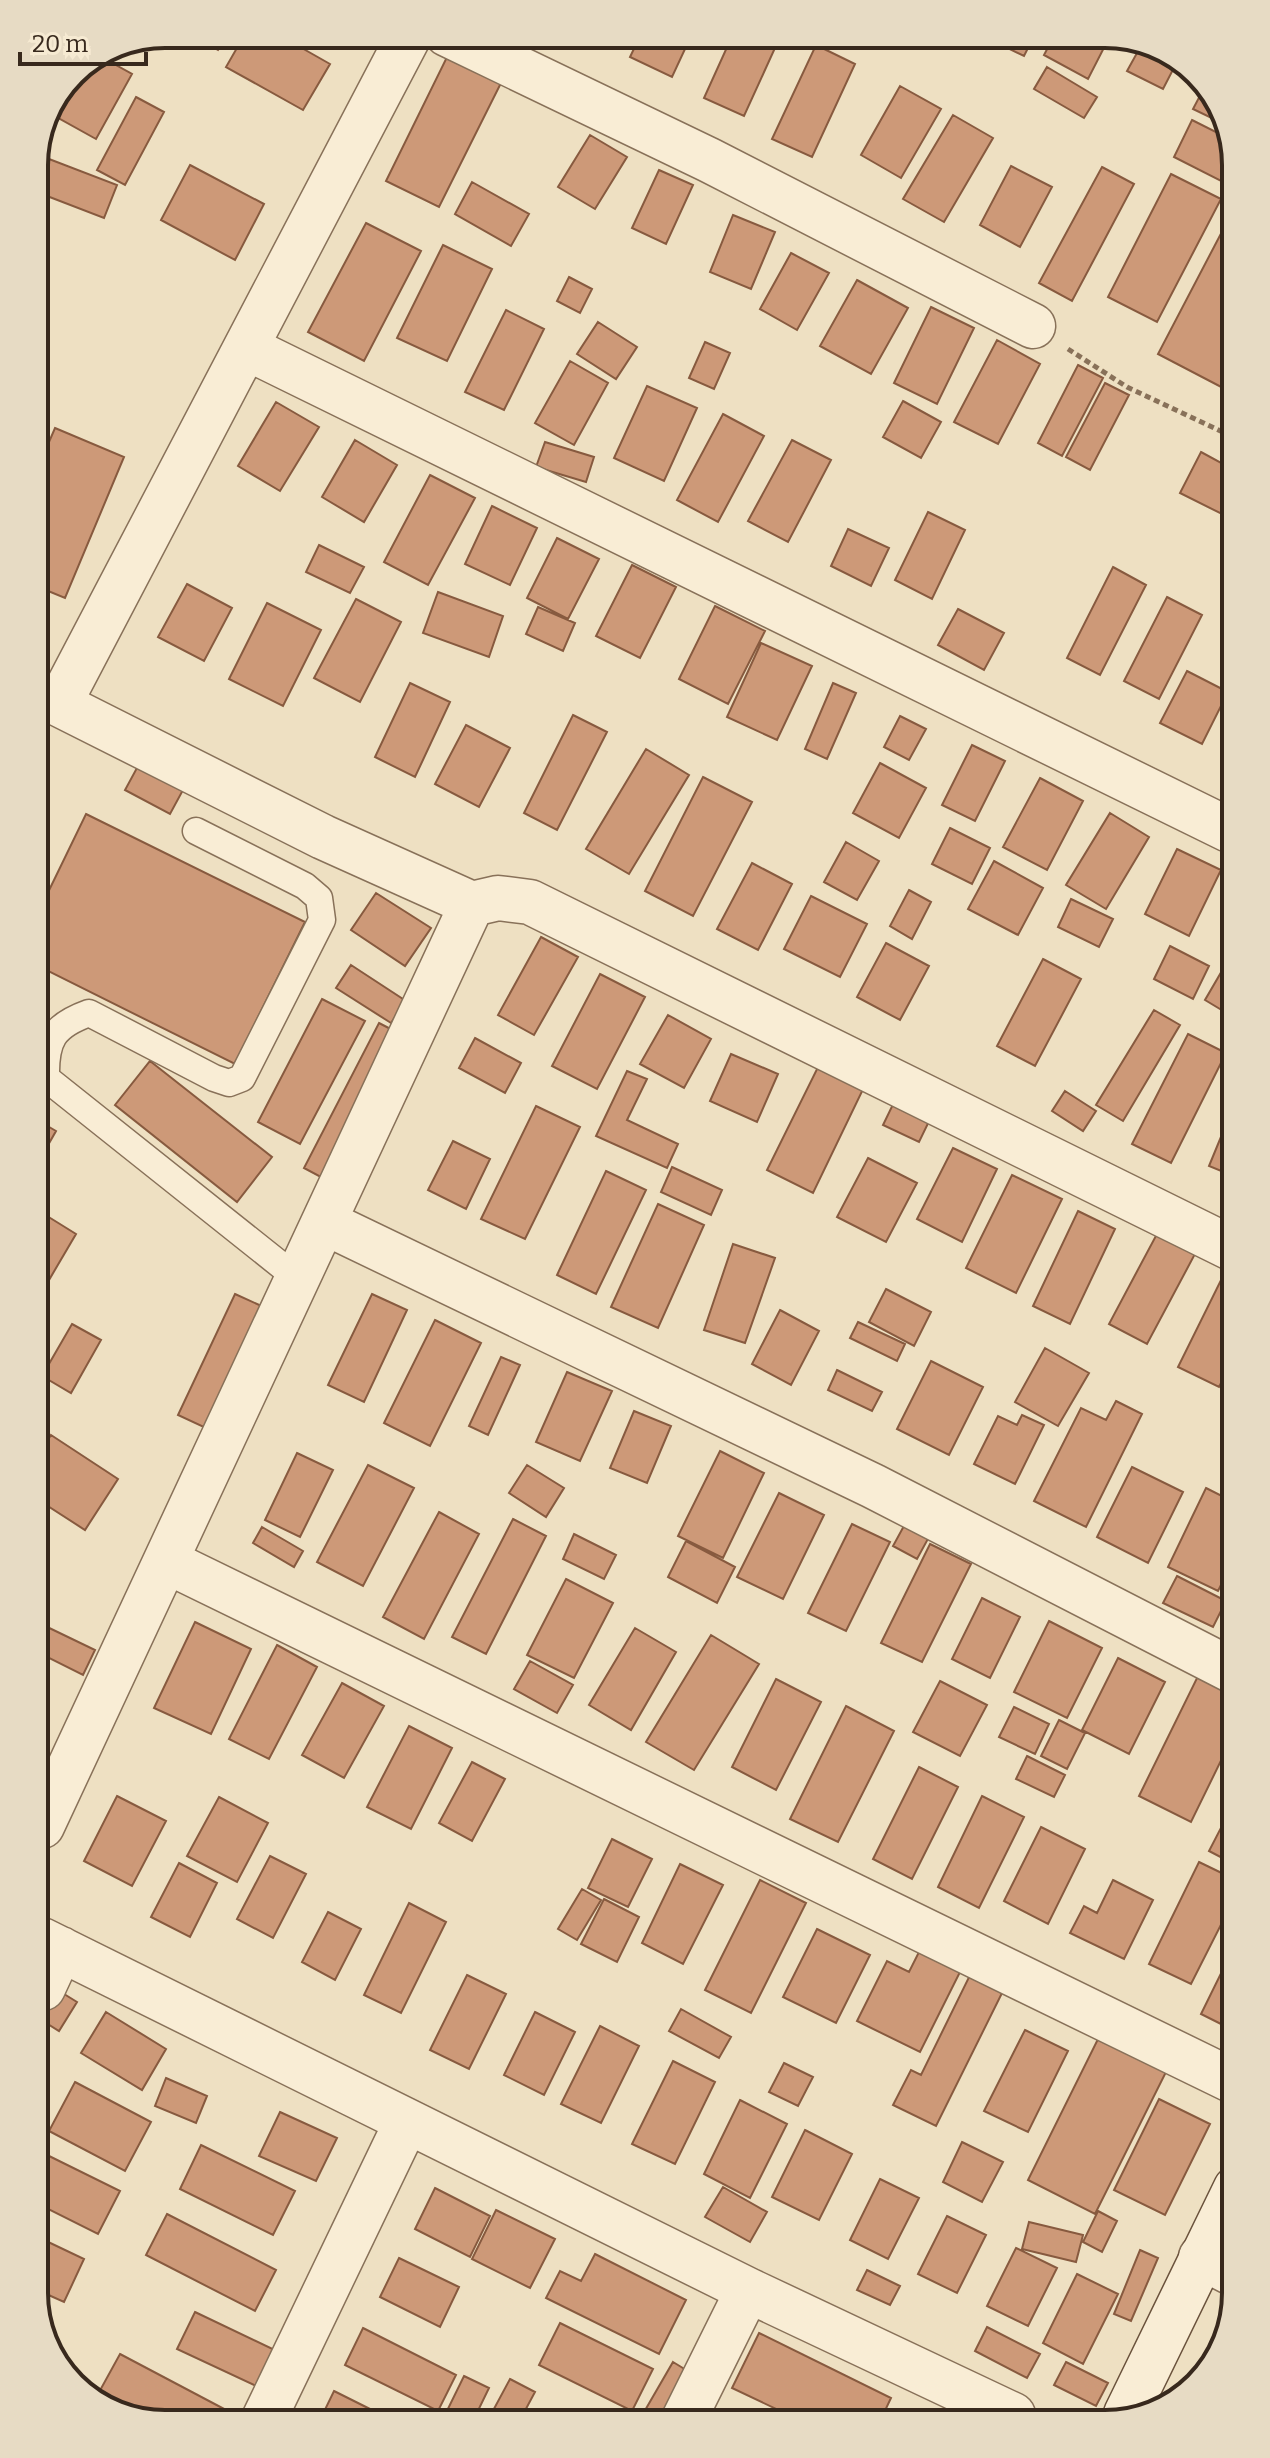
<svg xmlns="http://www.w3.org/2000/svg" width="1270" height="2458" viewBox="0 0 1270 2458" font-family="Bitter,serif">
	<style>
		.building { fill: #cd9978; stroke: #875a3f; stroke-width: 2 }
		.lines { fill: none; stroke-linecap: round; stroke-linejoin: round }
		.lane-casing { stroke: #887159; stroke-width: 29 }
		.street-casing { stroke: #887159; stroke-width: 47 }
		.secondary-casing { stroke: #6a523c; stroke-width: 47 }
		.path { stroke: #887159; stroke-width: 5; stroke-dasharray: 6 4; stroke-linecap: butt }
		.lane { stroke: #f9edd5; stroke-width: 26 }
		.street { stroke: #f9edd5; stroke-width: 44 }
		.secondary { stroke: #f9edd5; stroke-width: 44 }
		.rim { fill: none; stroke: #38291d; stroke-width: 4 }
	</style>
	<rect width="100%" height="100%" fill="#eee0c2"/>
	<path class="building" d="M196,34H228L218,50L194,37Z
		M245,34H277L330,64L303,110L226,67Z
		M641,34H692L672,77L630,57Z
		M733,34H747L775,48L744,116L704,98Z
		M758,34H793L787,47Z
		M989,34H1035L1024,56L987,38Z
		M1055,34H1111L1088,79L1044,55Z
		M1142,44L1179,58L1163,89L1127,71Z
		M816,45L855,64L812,157L772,139Z
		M448,55L502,81L439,207L386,181Z
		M105,59L132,74L96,139L53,115L73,72Z
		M1047,67L1097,97L1084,118L1034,89Z
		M900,86L941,109L901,178L861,155Z
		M1204,88L1226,115V125L1193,109Z
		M136,97L164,112L125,185L97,170Z
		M953,115L993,138L944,222L903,199Z
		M1192,120L1226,137L1225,183L1174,157Z
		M590,135L627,157L595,209L558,187Z
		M36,154L117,185L104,218L34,191Z
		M190,165L264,204L235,260L161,220Z
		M1011,166L1052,187L1020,247L980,225Z
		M1102,167L1134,184L1072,301L1039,283Z
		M659,170L693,185L666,244L632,228Z
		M1171,174L1221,199L1157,322L1108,297Z
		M472,182L529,214L511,246L455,214Z
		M733,215L775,232L751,289L710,272Z
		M366,223L421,251L364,361L308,332Z
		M1226,224L1227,390L1158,354Z
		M443,245L492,269L447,361L397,338Z
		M791,253L829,273L797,330L760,309Z
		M569,277L592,289L580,313L557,301Z
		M857,280L908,308L871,374L820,346Z
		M931,307L974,328L937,404L894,383Z
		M506,310L544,329L504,410L465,392Z
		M598,322L637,347L616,379L577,354Z
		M997,340L1040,364L998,444L954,422Z
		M705,342L730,353L714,389L689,378Z
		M570,361L608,383L574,445L535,423Z
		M1078,365L1103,378L1062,456L1038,443Z
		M1105,383L1129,395L1090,470L1066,457Z
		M647,386L697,408L664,481L614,458Z
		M903,401L941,422L921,458L883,437Z
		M276,402L319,427L280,491L238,466Z
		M723,414L764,436L718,522L677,500Z
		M55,428L124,457L65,598L36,586V472Z
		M355,440L397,465L364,522L322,497Z
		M792,440L831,460L788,542L748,521Z
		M545,442L594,457L586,482L536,467Z
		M1201,452L1227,466L1228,508L1224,515L1180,493Z
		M430,475L475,498L428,585L384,562Z
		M492,506L537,528L510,585L465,564Z
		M928,512L965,530L932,599L895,580Z
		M848,529L889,548L871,586L831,566Z
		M557,538L599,559L568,619L527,598Z
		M319,545L364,567L350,593L306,572Z
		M632,565L676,587L640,658L596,636Z
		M1113,567L1146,585L1100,675L1067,658Z
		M187,584L232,608L204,661L158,637Z
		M438,592L503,616L489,657L423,633Z
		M1167,597L1202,615L1159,699L1124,681Z
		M356,599L401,622L360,702L314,678Z
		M267,603L321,630L283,706L229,679Z
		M715,606L765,631L728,704L679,679Z
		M538,607L575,623L563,651L526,634Z
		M958,609L1004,633L984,670L938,645Z
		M761,643L812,666L777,740L727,717Z
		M1187,671L1228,692L1202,744L1160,723Z
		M410,683L450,702L415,777L375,757Z
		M833,683L856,693L827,759L805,749Z
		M573,715L607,732L557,830L524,813Z
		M900,716L926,729L909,760L884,747Z
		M466,725L510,748L479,807L435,784Z
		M972,745L1005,761L975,821L942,805Z
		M646,749L689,775L629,874L586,849Z
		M880,763L926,788L899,838L853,813Z
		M138,766L183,790L170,814L125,790Z
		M703,777L752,802L693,916L645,891Z
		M1040,778L1083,801L1047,870L1003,847Z
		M1110,813L1149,837L1106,909L1066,885Z
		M86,814L305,922L235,1064L38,966V913Z
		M950,828L990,848L972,884L932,864Z
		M846,842L879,861L857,900L824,882Z
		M1177,849L1221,870L1189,936L1145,914Z
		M994,861L1043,888L1018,935L968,909Z
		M752,863L792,884L758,950L717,929Z
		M909,890L931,902L912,939L890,926Z
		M376,893L431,928L405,966L351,930Z
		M811,896L867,924L840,977L784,949Z
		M1071,899L1113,919L1099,947L1058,927Z
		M541,937L578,957L534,1035L498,1015Z
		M886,943L929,966L900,1020L857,997Z
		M1170,946L1209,966L1193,999L1154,979Z
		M1230,957V1015L1205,1000Z
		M1043,959L1081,979L1035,1066L997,1046Z
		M351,965L406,1001L391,1023L336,988Z
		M600,974L645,997L597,1089L552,1066Z
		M322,999L365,1021L300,1144L258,1122Z
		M1154,1010L1180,1025L1123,1121L1096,1105Z
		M668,1015L711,1039L684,1088L640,1064Z
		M379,1023L408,1038L332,1183L304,1168Z
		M1188,1034L1226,1053L1171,1163L1132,1144Z
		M475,1038L521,1063L505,1093L459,1068Z
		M731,1054L778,1074L757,1122L710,1101Z
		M822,1059L867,1081L813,1193L767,1170Z
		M150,1061L272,1157L237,1202L115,1105Z
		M627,1071L647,1079L627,1120L678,1144L667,1168L596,1136Z
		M1065,1091L1096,1111L1083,1131L1052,1111Z
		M898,1094L934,1111L919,1142L883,1125Z
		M536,1106L580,1127L525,1239L481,1219Z
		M1230,1115L1231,1175L1209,1166Z
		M39,1121L56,1131L39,1161Z
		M453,1141L490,1159L466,1209L428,1190Z
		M953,1148L997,1169L962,1242L917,1219Z
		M868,1158L917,1183L886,1242L837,1217Z
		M672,1167L722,1190L711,1215L661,1192Z
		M606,1171L646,1190L596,1294L557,1275Z
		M1012,1175L1062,1199L1016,1293L966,1268Z
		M658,1204L704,1225L658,1328L611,1307Z
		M39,1211L76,1234L49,1280L39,1274Z
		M1078,1211L1115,1229L1070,1324L1033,1306Z
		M1158,1232L1196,1252L1147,1344L1109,1324Z
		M733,1244L775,1258L745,1343L704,1330Z
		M1229,1264L1232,1362L1219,1387L1178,1367Z
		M886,1289L931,1312L914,1346L869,1322Z
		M235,1294L266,1308L208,1429L178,1415Z
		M372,1294L407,1310L364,1402L328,1385Z
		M780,1310L819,1331L791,1385L752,1364Z
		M435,1320L481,1343L430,1446L384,1423Z
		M858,1322L905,1344L897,1361L850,1338Z
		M72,1324L101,1340L71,1393L42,1376Z
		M1045,1348L1089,1373L1058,1426L1015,1402Z
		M501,1357L520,1365L488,1435L469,1426Z
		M931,1361L983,1387L949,1455L897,1429Z
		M837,1370L882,1392L872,1411L828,1390Z
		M567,1372L612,1391L580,1461L536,1442Z
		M1116,1401L1142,1414L1086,1527L1034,1501L1081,1408L1106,1420Z
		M634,1411L671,1426L647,1483L610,1468Z
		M1022,1415L1044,1425L1015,1484L974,1464L998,1416L1017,1425Z
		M51,1435L118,1479L85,1530L40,1501V1452Z
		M720,1451L764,1473L723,1558L678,1536Z
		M297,1453L333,1470L300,1537L265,1520Z
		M368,1465L414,1488L363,1586L317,1562Z
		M527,1465L564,1488L546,1517L509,1493Z
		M1132,1467L1183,1492L1148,1563L1097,1537Z
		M1206,1488L1232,1501L1233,1561L1218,1591L1168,1567Z
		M779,1493L824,1515L783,1599L737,1577Z
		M439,1512L479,1534L424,1639L383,1617Z
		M911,1513L935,1526L917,1559L893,1546Z
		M513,1519L546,1536L486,1654L452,1637Z
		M852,1524L890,1542L846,1631L808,1613Z
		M262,1527L303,1551L294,1567L253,1543Z
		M574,1534L616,1555L604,1579L563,1559Z
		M686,1541L735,1567L717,1603L668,1577Z
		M930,1544L971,1564L922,1662L881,1643Z
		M1177,1576L1226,1601L1213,1627L1163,1603Z
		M566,1579L613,1603L574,1678L527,1655Z
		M982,1598L1020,1617L990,1678L952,1659Z
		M1049,1621L1102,1648L1067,1718L1014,1692Z
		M195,1622L251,1649L211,1734L154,1708Z
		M41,1624L95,1650L83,1675L41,1654Z
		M635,1628L676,1652L631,1730L589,1705Z
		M711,1635L759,1664L694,1770L646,1742Z
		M277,1645L317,1667L269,1759L229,1739Z
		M1118,1658L1165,1682L1129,1754L1082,1730Z
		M530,1661L573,1685L557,1713L514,1689Z
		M1199,1674L1233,1691V1736L1191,1822L1139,1796Z
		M776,1679L821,1702L776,1790L732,1767Z
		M940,1681L987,1705L960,1756L913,1732Z
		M342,1683L384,1706L344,1778L302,1755Z
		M846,1706L894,1731L838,1842L790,1819Z
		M1014,1707L1049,1724L1035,1754L999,1737Z
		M1059,1720L1085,1733L1067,1769L1041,1756Z
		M409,1726L452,1748L411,1829L367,1807Z
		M1027,1756L1065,1775L1054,1797L1016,1779Z
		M472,1762L505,1779L472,1841L439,1823Z
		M919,1767L958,1787L912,1879L873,1859Z
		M117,1796L166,1821L132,1886L84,1861Z
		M982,1796L1024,1817L979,1908L938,1887Z
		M219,1797L268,1823L237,1882L187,1856Z
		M1224,1822L1234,1827V1864L1209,1851Z
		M1041,1827L1085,1849L1048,1924L1004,1901Z
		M612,1839L652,1859L628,1907L588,1888Z
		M270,1856L306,1874L273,1938L237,1919Z
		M1199,1862L1234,1879V1899L1191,1984L1149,1964Z
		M179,1863L217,1883L190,1937L151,1917Z
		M680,1864L723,1885L683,1964L642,1943Z
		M760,1880L806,1903L751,2013L705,1990Z
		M1113,1880L1153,1900L1124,1959L1070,1933L1084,1906L1097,1913Z
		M582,1889L601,1900L577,1940L558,1929Z
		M604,1899L639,1917L617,1962L581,1944Z
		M409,1903L446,1922L401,2013L364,1995Z
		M328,1912L361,1929L335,1980L302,1962Z
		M817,1929L870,1955L836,2023L783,1997Z
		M922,1946L963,1966L920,2052L857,2021L887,1961L909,1972Z
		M1234,1947L1235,2031L1201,2014Z
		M973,1969L1006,1985L936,2126L893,2105L911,2070L921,2075Z
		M467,1975L506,1994L469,2069L430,2050Z
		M56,1989L77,2002L59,2031L43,2021V2010Z
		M681,2009L731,2037L719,2058L669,2031Z
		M106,2012L166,2049L142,2090L81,2053Z
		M535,2012L575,2032L544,2095L504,2075Z
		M1105,2025L1173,2058L1095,2214L1028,2180Z
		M600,2026L639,2046L601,2123L561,2104Z
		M1025,2030L1068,2051L1028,2132L984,2111Z
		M673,2061L715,2082L675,2164L632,2144Z
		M784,2063L813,2077L798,2106L769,2092Z
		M166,2078L207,2096L196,2123L155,2106Z
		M75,2082L151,2122L125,2171L49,2131Z
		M1159,2099L1210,2124L1165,2215L1114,2190Z
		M740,2100L787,2124L750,2198L704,2174Z
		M280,2112L337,2138L316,2181L259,2156Z
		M805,2130L852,2154L819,2220L772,2197Z
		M962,2142L1003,2162L982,2202L943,2182Z
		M201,2145L295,2191L273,2235L180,2189Z
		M43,2153L120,2191L98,2234L44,2207Z
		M880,2179L919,2198L888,2259L850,2240Z
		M723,2187L767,2212L750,2242L705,2217Z
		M435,2188L490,2216L470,2257L415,2229Z
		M496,2210L555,2239L530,2288L472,2259Z
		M1098,2211L1117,2221L1102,2252L1083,2242Z
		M167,2214L276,2270L255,2311L146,2255Z
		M947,2216L986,2235L957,2293L918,2274Z
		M1029,2222L1083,2235L1076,2262L1022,2249Z
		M44,2240L84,2259L64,2302L44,2293Z
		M1016,2248L1057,2268L1028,2326L987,2306Z
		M1140,2250L1158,2258L1131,2321L1114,2314Z
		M595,2254L686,2300L659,2354L546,2298L560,2271L581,2281Z
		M399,2258L459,2287L440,2327L380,2297Z
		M867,2270L900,2286L890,2305L857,2290Z
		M1077,2274L1118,2294L1083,2364L1043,2343Z
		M195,2312L283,2354L265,2390L177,2349Z
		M560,2323L653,2369L632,2411L539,2365Z
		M987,2327L1040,2354L1027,2378L975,2351Z
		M363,2328L456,2375L438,2411L345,2365Z
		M759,2333L891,2398L882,2417H793L732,2388Z
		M120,2354L228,2411L222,2423L157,2424L98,2394Z
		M673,2362L701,2379L678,2419H640Z
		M1066,2362L1108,2383L1096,2406L1054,2385Z
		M464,2376L489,2388L473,2421H442Z
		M510,2379L535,2392L520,2420H488Z
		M334,2391L394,2421L319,2422Z"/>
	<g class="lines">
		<defs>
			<path id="lane" d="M196,831L305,886L319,898L322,920L242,1078L229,1083L214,1078L89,1013C53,1026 45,1040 46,1078L297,1278"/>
			<path id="street" d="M447,34L709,160L1033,326
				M247,348L1229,830
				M37,693L323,837L472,904L42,1826
				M59,704L410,34
				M472,904L498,898L530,902L1231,1248
				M324,1222L873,1486L1233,1671
				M166,1561L1235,2082
				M42,1940L748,2290L1013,2415
				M43,1988L61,1949
				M1201,2257L1236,2275
				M684,2419L748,2290
				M262,2423L407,2121"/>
			<path id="secondary" d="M1126,2414L1236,2188"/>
		</defs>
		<use href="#lane" class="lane-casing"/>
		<use href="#street" class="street-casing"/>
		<use href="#secondary" class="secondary-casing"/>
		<path class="path" d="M1068,349L1127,387L1227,434"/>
		<use href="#lane" class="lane"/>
		<use href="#street" class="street"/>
		<use href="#secondary" class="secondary"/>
	</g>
	<path d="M0 0H1270V2458H0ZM165 48H1105A117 117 0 0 1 1222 165V2293A117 117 0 0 1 1105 2410H165A117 117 0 0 1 48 2293V165A117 117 0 0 1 165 48Z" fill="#e7dbc4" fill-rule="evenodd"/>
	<path class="rim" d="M165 48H1105A117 117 0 0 1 1222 165V2293A117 117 0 0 1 1105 2410H165A117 117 0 0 1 48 2293V165A117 117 0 0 1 165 48Z"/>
	<path d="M20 52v12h126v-12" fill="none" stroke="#38291d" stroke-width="4"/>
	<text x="32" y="52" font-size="24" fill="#38291d" stroke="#f6ead2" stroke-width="6" paint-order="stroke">20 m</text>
</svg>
